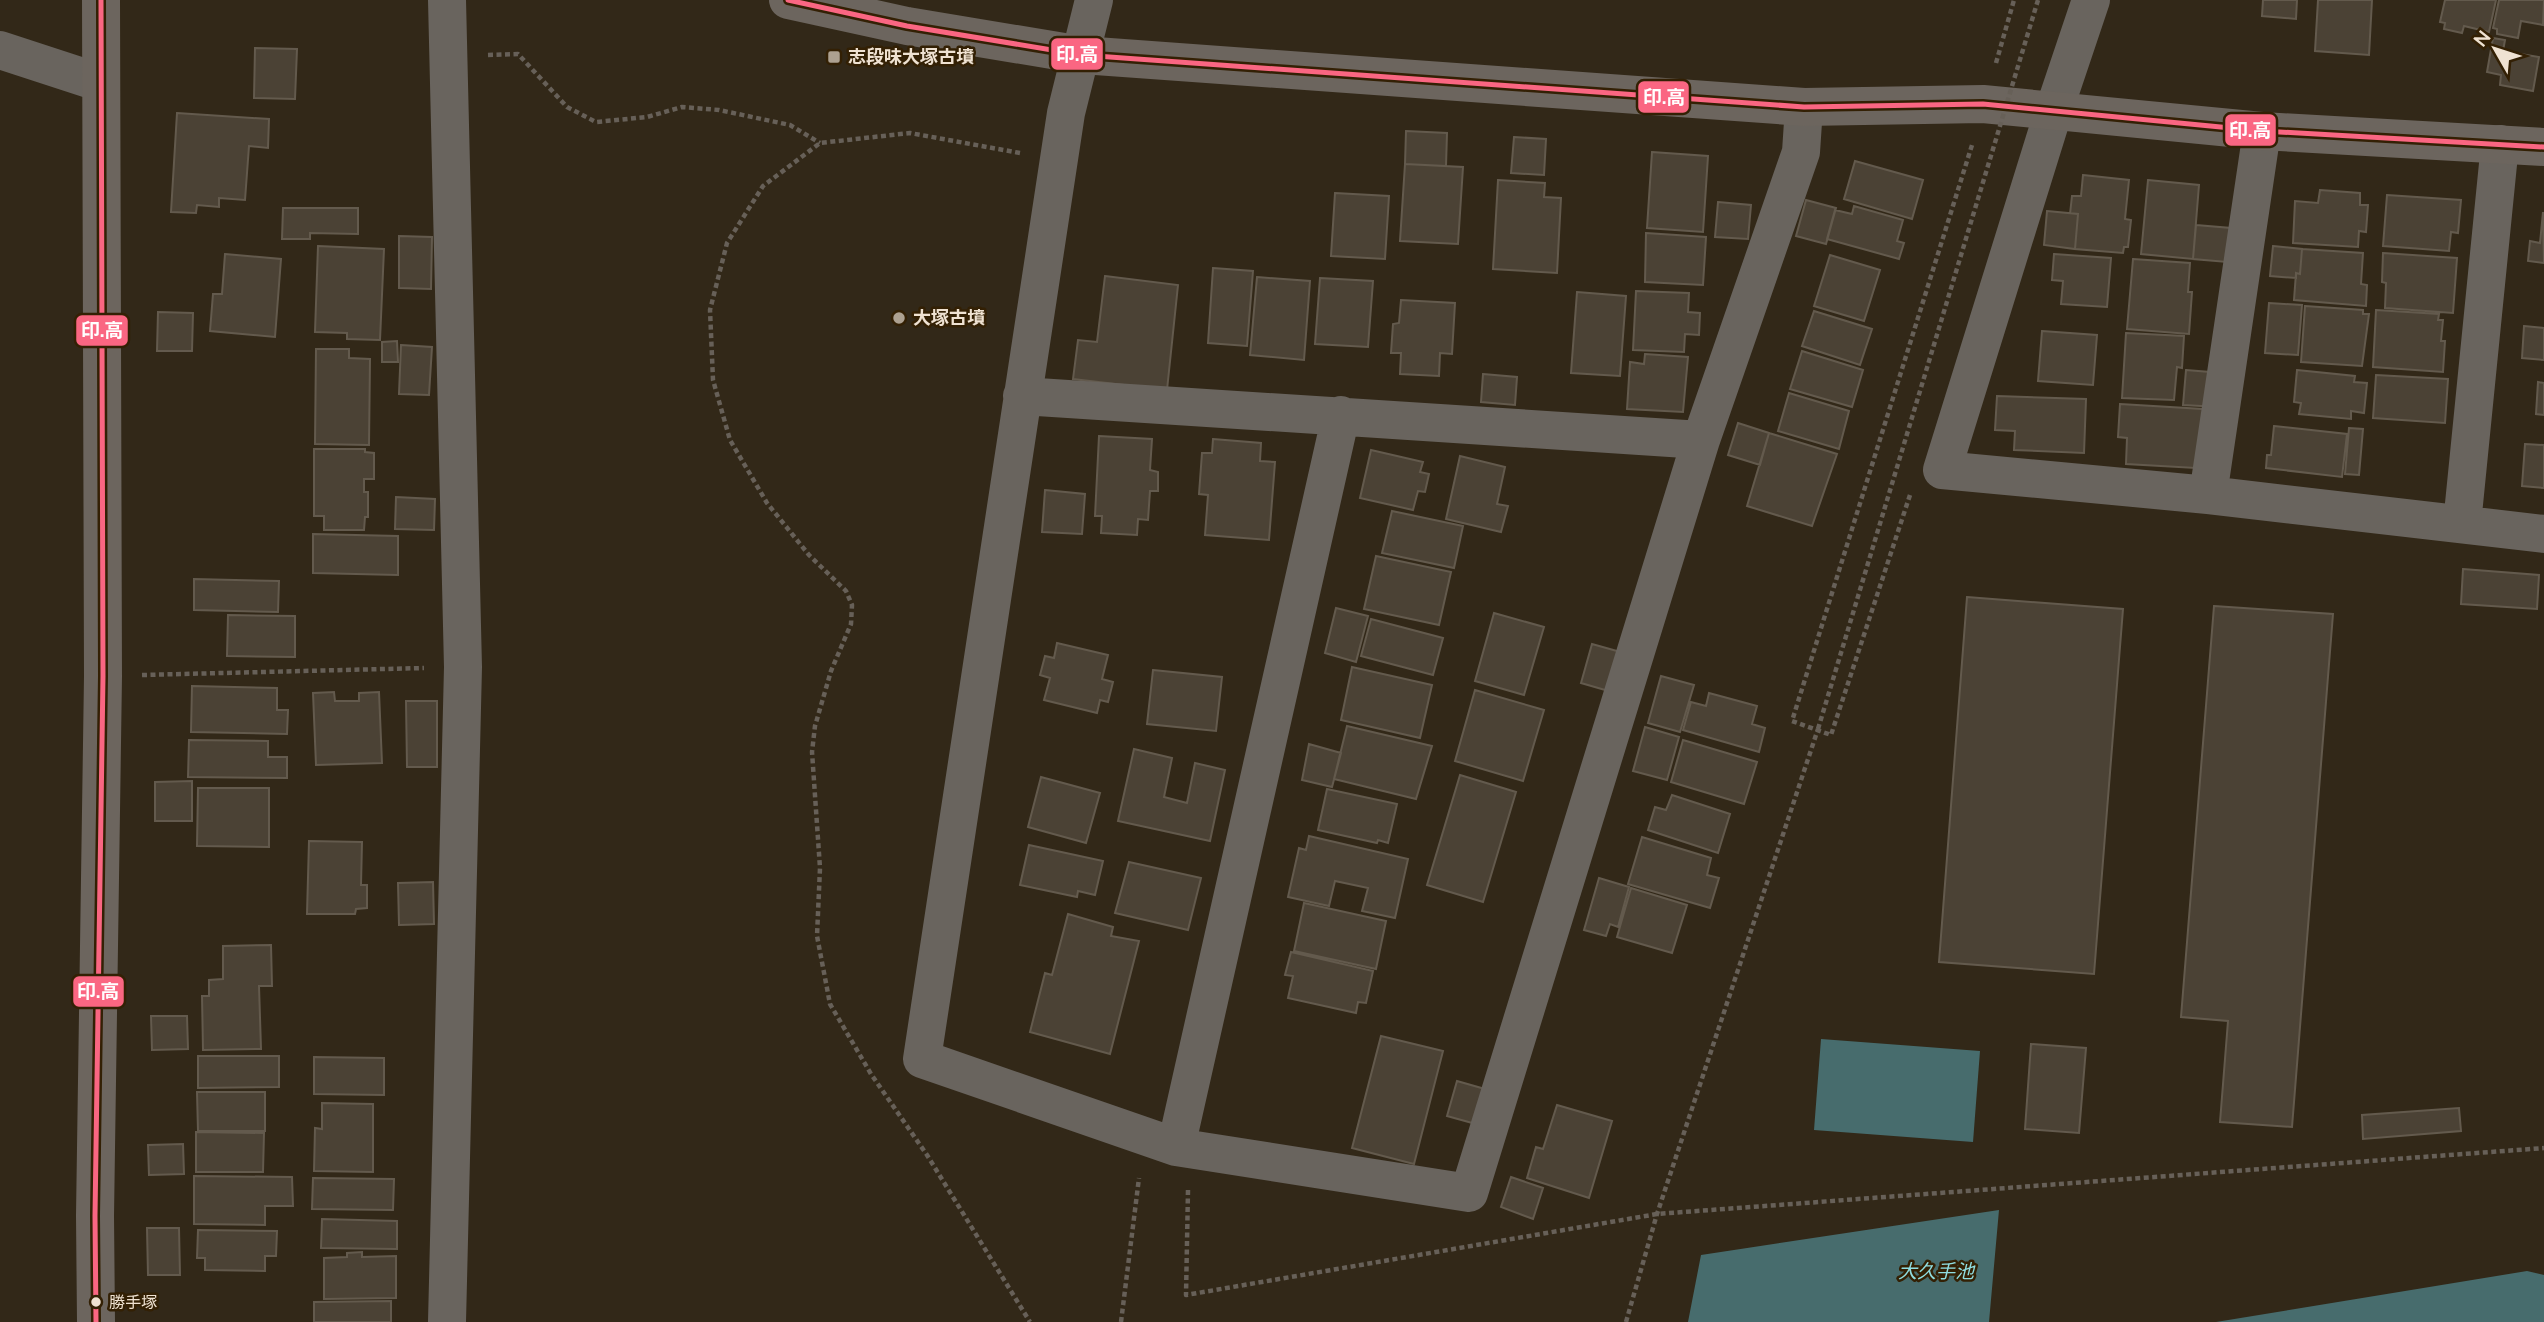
<svg xmlns="http://www.w3.org/2000/svg" width="2544" height="1322" viewBox="0 0 2544 1322" font-family="'Nunito Sans','Noto Sans JP',sans-serif">
	<style>
		.water { fill: #476c6d }
		.building { fill: #4b4235; stroke: #635a4d; stroke-width: 2 }
		.lines { fill: none; stroke-linecap: round; stroke-linejoin: round }
		.path { stroke: #676058; stroke-width: 4.5; stroke-dasharray: 5 3.5; stroke-linecap: butt }
		.street { stroke: #69645e; stroke-width: 38 }
		.secondary { stroke: #6c655e; stroke-width: 38 }
		.path-bridge { stroke: #676058; stroke-width: 4.5; stroke-dasharray: 5 3.5; stroke-linecap: butt }
		.bus-1-casing { stroke: #332004; stroke-width: 10 }
		.bus-1 { stroke: #fa6682; stroke-width: 5 }
		.poi-dot { fill: #ada191; stroke: #332004; stroke-width: 2.5 }
		.bus-dot { fill: #efe2d2; stroke: #332004; stroke-width: 2.5 }
		.labels { text-anchor: middle; stroke-width: 5; stroke-linejoin: round; paint-order: stroke }
		.bus-label { font-size: 16px; fill: #efe2d2; stroke: #332004; text-anchor: start }
		.poi-label { font-size: 18px; font-weight: bold; fill: #efe2d2; stroke: #332004; text-anchor: start }
		.water-label { font-size: 19px; font-style: italic; fill: #8fdde0; stroke: #332004 }
		.line-badge { stroke: #332004; stroke-width: 2.5 }
		.badge-label { font-size: 19px; text-anchor: middle; font-weight: bold; fill: #fff }
	</style>
	<rect width="100%" height="100%" fill="#322818"/>
	<path class="water" d="M1821,1039L1980,1051L1973,1142L1814,1130Z
		M1999,1210L1989,1322H1688L1701,1255Z
		M2527,1271L2544,1275V1322H2216Z"/>
	<path class="building" d="M2263,0H2297L2296,19L2262,16Z
		M2318,0H2372L2369,55L2315,51Z
		M2445,0H2496L2489,32L2464,26L2462,33L2444,29L2445,23L2440,22Z
		M2499,0H2544L2543,25L2521,21L2518,38L2497,34V29L2493,28Z
		M2493,38L2505,40L2503,51L2539,57L2533,91L2500,85L2501,75L2487,72Z
		M255,48L297,49L295,99L254,98Z
		M177,113L269,119L268,148L249,146L245,200L219,198V207L197,205L196,213L171,212Z
		M1406,131L1447,133L1446,166L1405,164Z
		M1514,137L1546,139L1544,175L1511,173Z
		M1652,152L1708,156L1703,232L1647,228Z
		M1855,161L1923,180L1912,219L1844,199Z
		M1405,164L1463,167L1458,244L1400,241Z
		M2083,175L2129,180L2125,219L2131,220L2128,247H2124L2123,253L2075,249L2078,214H2070L2072,196H2081Z
		M1498,180L1545,183L1544,197L1561,198L1557,273L1493,269Z
		M2148,180L2199,185L2193,259L2141,254Z
		M2320,190L2360,193V205H2368L2366,232L2359,231L2358,247L2293,243L2295,201L2318,203Z
		M1335,193L1389,196L1385,259L1331,256Z
		M2387,195L2461,200L2458,233L2451,232L2449,251L2383,246Z
		M1806,200L1836,208L1826,244L1796,236Z
		M1718,202L1751,205L1748,239L1715,237Z
		M1854,206L1903,220L1897,241L1904,243L1899,259L1827,239L1835,210L1852,214Z
		M283,208H358V234L310,233V239H282Z
		M2047,211L2078,214L2075,249L2044,245Z
		M2543,212L2544,263L2528,261L2530,241L2540,243Z
		M2196,225L2231,228L2227,262L2193,259Z
		M1646,233L1706,237L1703,285L1645,282Z
		M399,236L432,237L431,289L399,288Z
		M318,246L384,249L380,340L347,339V333L315,332Z
		M2273,246L2302,249L2300,274L2296,273V278L2270,276Z
		M2302,249L2363,253L2361,284L2367,285L2366,306L2294,300L2296,273L2300,274Z
		M2383,253L2457,258L2453,313L2385,308L2386,283L2382,282Z
		M225,254L281,259L275,337L210,331L213,294H222Z
		M2054,254L2111,258L2107,307L2061,304L2063,281L2052,280Z
		M1830,255L1880,270L1864,321L1814,306Z
		M2133,259L2190,263L2188,292H2192L2189,334L2127,329Z
		M1213,268L1253,271L1247,346L1208,343Z
		M1105,276L1178,285L1167,390L1073,379L1078,340L1097,342Z
		M1257,277L1310,281L1304,360L1250,355Z
		M1320,278L1373,281L1368,347L1315,344Z
		M1636,291L1689,293L1688,312L1700,313L1699,335L1685,334L1684,352L1633,350Z
		M1577,292L1626,296L1620,376L1571,373Z
		M1401,300L1455,303L1452,354L1440,353L1439,376L1400,374L1401,353H1391L1393,324L1399,323Z
		M2269,303L2302,305L2298,355L2265,353Z
		M2305,306L2363,310V314H2369L2362,366L2301,362Z
		M2376,310L2439,314L2438,320H2443L2441,341H2445L2443,372L2373,367Z
		M1814,311L1872,329L1860,365L1802,346Z
		M158,312L193,313L192,351H157Z
		M2524,326L2544,328V360L2522,358Z
		M2042,331L2097,335L2093,385L2038,381Z
		M2126,333L2184,336L2182,368L2177,367L2174,400L2122,398Z
		M397,341L398,362H382V342Z
		M401,345L432,347L429,395L399,394Z
		M316,349H349V358L370,359L369,445L315,444Z
		M1802,351L1863,370L1852,407L1790,389Z
		M1645,354L1688,357L1683,412L1627,409L1630,362L1644,364Z
		M2186,370L2222,373L2220,407L2183,405Z
		M2297,370L2355,376L2354,382L2367,383L2364,413L2351,411V419L2299,414L2301,403L2294,402Z
		M1483,374L1517,377L1515,405L1481,402Z
		M2376,375L2448,379L2445,423L2373,418Z
		M2538,382L2544,383V415L2536,414Z
		M1789,393L1849,411L1839,449L1778,431Z
		M1997,396L2086,399L2084,453L2014,450L2015,431L1995,430Z
		M2120,404L2219,410L2196,468L2126,464L2127,438L2118,437Z
		M1738,423L1769,433L1760,465L1728,455Z
		M2274,426L2347,434L2342,477L2266,468L2267,455H2271Z
		M2349,428L2363,429L2359,475L2345,474Z
		M1769,433L1837,454L1812,526L1747,506Z
		M1099,436L1152,439L1150,470L1158,472V491H1150L1148,520L1138,519L1137,535L1101,533L1102,516H1095Z
		M1213,439L1261,443L1260,461L1275,462L1269,540L1205,535L1208,495L1199,494L1202,453H1212Z
		M2525,444L2544,445V488L2522,486Z
		M314,449H365V452L374,453V479H364V492H368V517H365L364,530H324V516H314Z
		M1371,450L1423,462L1420,472L1429,474L1425,492L1418,491L1413,510L1360,498Z
		M1460,456L1505,467L1497,504L1508,506L1501,532L1446,519Z
		M1045,490L1085,494L1082,534L1042,532Z
		M396,497L435,499L434,530L395,529Z
		M1392,511L1463,526L1454,568L1382,553Z
		M313,534L398,536V575L313,573Z
		M1376,556L1451,572L1439,625L1364,609Z
		M2463,569L2539,575L2537,609L2461,604Z
		M194,579L279,581L278,612L194,610Z
		M1967,597L2123,609L2094,974L1939,962Z
		M2214,606L2333,614L2292,1127L2220,1122L2228,1021L2181,1017Z
		M1336,608L1368,616L1356,662L1325,653Z
		M1494,613L1544,627L1524,695L1475,681Z
		M228,615L295,616V657L227,656Z
		M1371,619L1443,638L1433,675L1361,656Z
		M1057,643L1108,655L1102,679L1113,682L1108,702L1100,700L1097,713L1044,700L1050,678L1040,675L1045,656L1054,658Z
		M1592,644L1624,653L1612,692L1581,683Z
		M1352,667L1432,685L1420,738L1341,720Z
		M1153,670L1222,677L1216,731L1147,724Z
		M1661,676L1694,685L1680,732L1648,723Z
		M192,686L277,688V710H288L287,734L191,732Z
		M1475,690L1544,710L1523,781L1455,761Z
		M334,692L335,701H359V693L379,692L382,763L316,765L313,693Z
		M1709,693L1757,706L1752,724L1765,728L1759,752L1683,730L1691,702L1706,706Z
		M406,701H437V767H407Z
		M1347,726L1432,746L1416,799L1334,779Z
		M1645,727L1679,737L1667,780L1633,771Z
		M189,740L268,741V757H287V778L188,777Z
		M1683,740L1757,762L1744,804L1671,782Z
		M1309,744L1341,753L1332,787L1302,780Z
		M1134,749L1172,758L1164,797L1187,803L1195,763L1225,770L1210,841L1118,821Z
		M1460,775L1516,792L1483,902L1427,885Z
		M1041,777L1100,793L1086,843L1028,827Z
		M192,781V821H155V782Z
		M198,788H269V847L197,846Z
		M1327,789L1397,804L1388,843L1378,840L1377,843L1318,830Z
		M1672,795L1730,814L1718,853L1648,830L1655,807L1666,810Z
		M1309,836L1408,859L1395,918L1362,911L1368,888L1335,881L1329,906L1288,897L1299,848L1306,850Z
		M1642,837L1711,858L1707,875L1719,878L1710,908L1628,884Z
		M309,841L362,842L361,885H367V908L356,909L355,914H307Z
		M1029,845L1103,861L1095,895L1078,891L1077,897L1020,885Z
		M1129,862L1201,878L1188,930L1115,913Z
		M1599,878L1629,887L1618,927L1610,924L1606,936L1584,930Z
		M433,882L434,924L399,925L398,883Z
		M1631,888L1687,905L1672,953L1617,937Z
		M1304,903L1386,921L1376,969L1294,951Z
		M1068,914L1113,927L1111,936L1139,941L1110,1054L1030,1032L1045,973L1052,975Z
		M271,945L272,986H259L261,1049L203,1050L202,996H209V980L223,979V946Z
		M1291,952L1373,971L1366,1003L1358,1002L1356,1013L1288,998L1293,976L1285,975Z
		M151,1016H187L188,1049L152,1050Z
		M1381,1036L1443,1051L1414,1164L1352,1148Z
		M2031,1044L2086,1048L2079,1133L2025,1129Z
		M198,1056H279V1087L198,1088Z
		M314,1057L384,1058V1095L314,1094Z
		M1457,1081L1492,1091L1483,1126L1447,1116Z
		M197,1092H265V1131H198Z
		M322,1103L373,1104V1172L314,1171L315,1128L322,1129Z
		M1557,1105L1612,1121L1589,1198L1527,1178L1536,1147L1543,1149Z
		M2459,1108L2461,1131L2363,1139L2362,1115Z
		M196,1132L264,1133L263,1172H196Z
		M183,1144L184,1174L149,1175L148,1145Z
		M194,1176L292,1177L293,1206H265V1225L194,1224Z
		M1511,1177L1543,1188L1533,1219L1501,1207Z
		M313,1178L394,1179L393,1210L312,1209Z
		M322,1219L397,1221V1249L321,1248Z
		M147,1228H179L180,1275H148Z
		M198,1230L277,1231L276,1256H265V1271L205,1270V1258H197Z
		M362,1252V1257L396,1256V1298L324,1299V1258L347,1257V1253Z
		M391,1301V1322H314V1302Z"/>
	<g class="lines">
		<path class="path" d="M488,55L518,54L567,107L596,122L647,117L682,107L719,110L790,125L820,143
			M1996,63L2014,0
			M1020,153L910,133L820,143L763,186L727,243L710,310L713,380L730,440L767,503L809,555L846,591L852,605L851,624L831,671L815,726L812,752L820,868L817,936L830,1004L871,1074L927,1155L1030,1322
			M1910,495L1831,735L1792,721L1972,145
			M142,675L424,668
			M1188,1190L1186,1295L1657,1214L2544,1148
			M1121,1322L1139,1178
			M1626,1322L1657,1214L1818,729"/>
		<path class="street" d="M1094,0L1066,113L922,1059L1176,1147L1469,1193L1701,440L1801,152L1804,107
			M2091,0L2054,110L1942,470L2208,495L2544,534
			M0,50L101,83
			M1022,396L1701,440
			M2208,495L2262,131
			M2462,524L2500,144
			M1176,1147L1341,415
			M447,1322L463,667L447,0"/>
		<path class="secondary" d="M788,0L907,26L1082,55L1804,107L1983,104L2262,131L2544,147
			M96,1322L95,1216L103,676L101,0"/>
		<path class="path-bridge" d="M1818,729L2038,0"/>
		<defs>
			<path id="bus-1" d="M788,0L907,26L1082,55L1804,107L1983,104L2262,131L2544,147
				M96,1322L95,1216L103,676L101,0"/>
		</defs>
		<use href="#bus-1" class="bus-1-casing"/>
		<use href="#bus-1" class="bus-1"/>
	</g>
	<g class="poi-dot">
		<rect x="827" y="50" width="14" height="14" rx="3.5"/>
		<circle cx="899" cy="318" r="7"/>
	</g>
	<circle class="bus-dot" cx="96" cy="1302" r="6"/>
	<g class="labels">
		<g class="bus-label">
			<text x="109" y="1308">勝手塚</text>
		</g>
		<g class="poi-label">
			<text x="848" y="63">志段味大塚古墳</text>
			<text x="913" y="324">大塚古墳</text>
		</g>
		<g class="water-label">
			<text x="1936" y="1278">大久手池</text>
		</g>
	</g>
	<g class="line-badge">
		<rect x="1050" y="37" width="54" height="34" rx="7" fill="#fa6682"/>
		<rect x="1637" y="80" width="53" height="34" rx="7" fill="#fa6682"/>
		<rect x="2224" y="113" width="53" height="34" rx="7" fill="#fa6682"/>
		<rect x="75" y="314" width="54" height="33" rx="7" fill="#fa6682"/>
		<rect x="72" y="975" width="53" height="33" rx="7" fill="#fa6682"/>
	</g>
	<g class="badge-label">
		<text x="1077" y="61">印.高</text>
		<text x="1664" y="104">印.高</text>
		<text x="2250" y="137">印.高</text>
		<text x="102" y="337">印.高</text>
		<text x="98" y="998">印.高</text>
	</g>
	<g transform="translate(2495 49) rotate(309)" stroke="#332004" stroke-width="5" paint-order="stroke">
	<path d="M0-5L12 26L0 18L-12 26Z" fill="#efe2d2"/>
	<text y="-10" font-size="19" font-weight="bold" text-anchor="middle" fill="#efe2d2">N</text>
	</g>
</svg>
